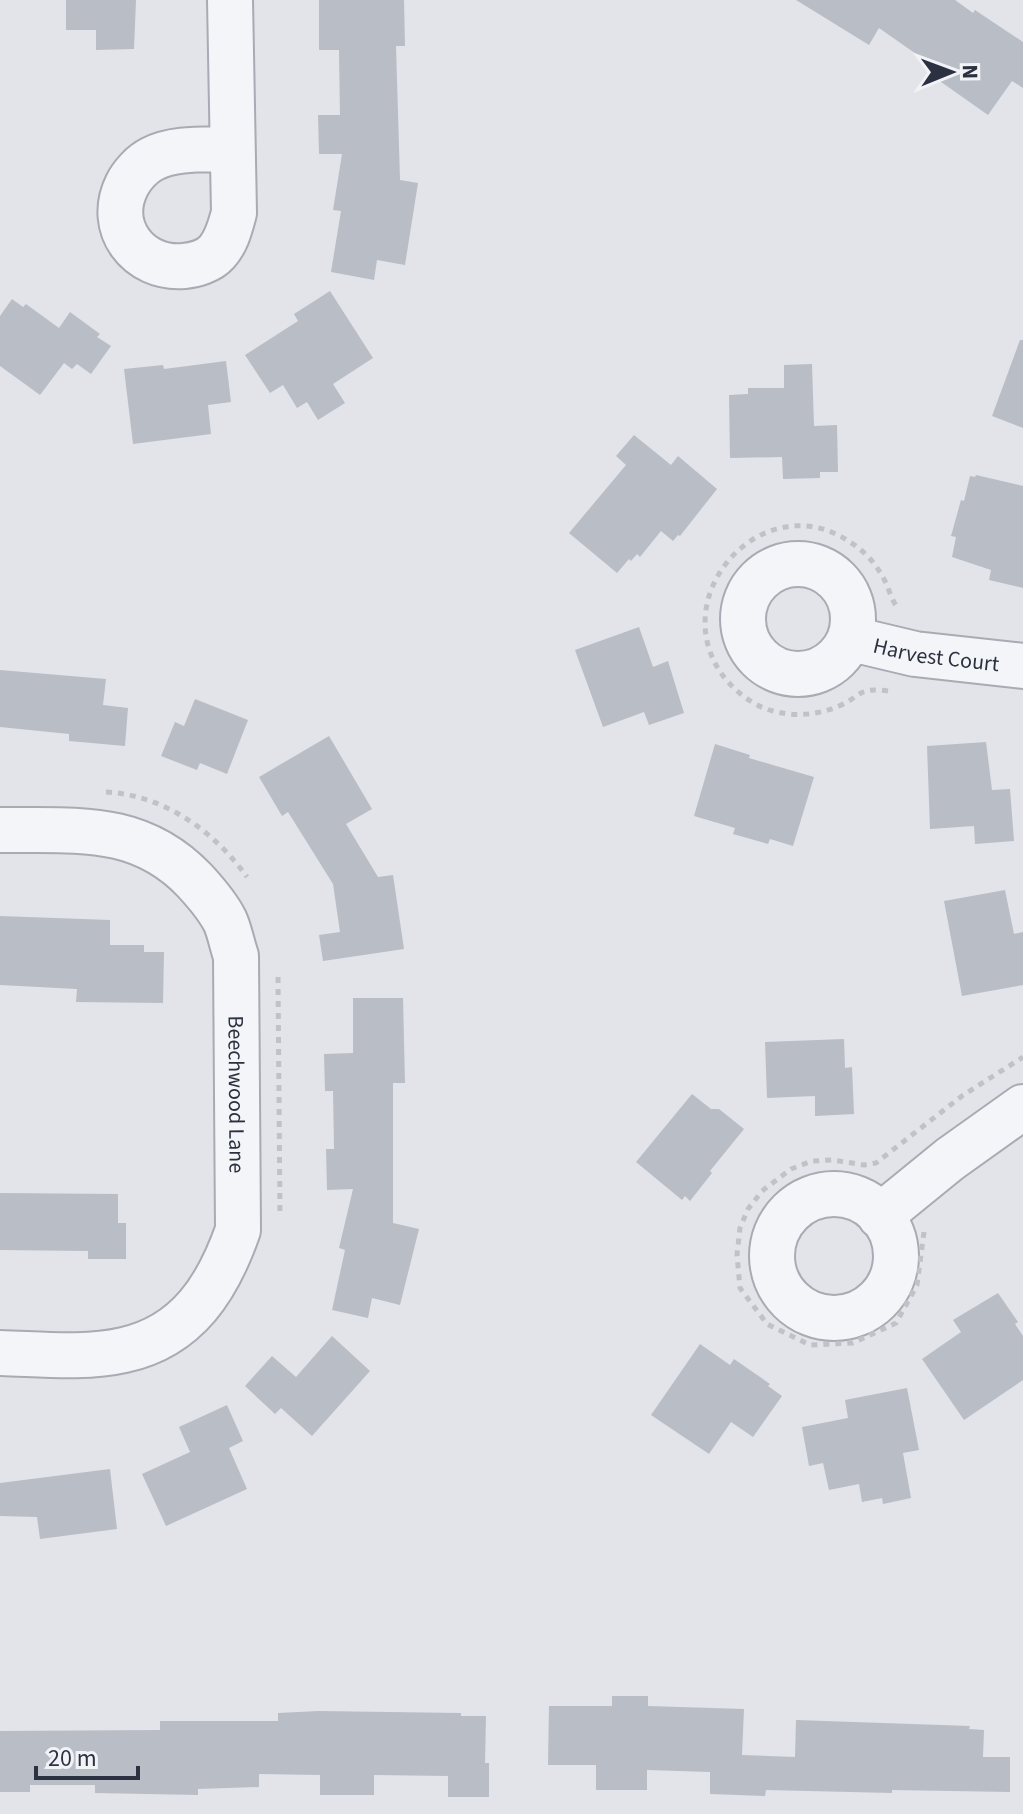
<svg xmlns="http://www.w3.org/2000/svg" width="1023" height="1814" viewBox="0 0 1023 1814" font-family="'Source Sans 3',sans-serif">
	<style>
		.building { fill: #b9bdc6 }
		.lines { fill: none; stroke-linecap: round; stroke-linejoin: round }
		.minor-casing { stroke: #a7abb3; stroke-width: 48 }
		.path { stroke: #c0c2c8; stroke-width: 5; stroke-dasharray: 6 6; stroke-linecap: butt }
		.minor { stroke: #f4f5f8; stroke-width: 44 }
		.labels { text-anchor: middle; stroke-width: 8; stroke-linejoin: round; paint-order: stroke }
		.street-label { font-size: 22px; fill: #2b3140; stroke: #f1f3f7 }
	</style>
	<rect width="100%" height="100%" fill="#e2e4e9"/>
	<path class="building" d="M66,0H136L134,49L96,50V30H66Z
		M319,0H404L405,46H396L400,180L418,183L405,265L377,260L374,280L331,272L341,211L333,210L342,154H319L318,115H340L339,50H319Z
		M796,0H955L973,13L975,10L1023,42V88L1012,81L988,115L934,77L939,70L879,28L869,45Z
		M330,291L373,358L333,384L345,403L318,420L307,402L297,408L283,385L270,393L245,355L298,321L294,314Z
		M12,299L23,307L26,304L59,328L70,312L100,334L97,337L111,346L91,374L77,364L72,369L64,363L40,395L0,366V316Z
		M1020,340H1023V428L992,416Z
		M226,361L231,402L208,405L211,434L133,444L124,369L163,365L164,369Z
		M812,364L814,426L837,425L838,472H820V478L783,479L782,457L730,458L729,395L748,394V388H784V365Z
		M634,435L671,465L678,456L717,489L680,536L678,535L673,541L661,531L640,557L637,554L631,561L629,559L617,573L569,533L626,465L616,456Z
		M976,475L1023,486V588L989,580L991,570L952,557L956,537L951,536L961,500L964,501L970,476L975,477Z
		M639,627L653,667L668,661L684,713L649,725L644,712L603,727L575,650Z
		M0,670L106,679L103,705L128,708L125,746L69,741V734L0,727Z
		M195,699L248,720L227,774L200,763L197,770L161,756L175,722L184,726Z
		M329,736L372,809L346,824L378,877L393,875L404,949L323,961L319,935L340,932L333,884L288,812L282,816L259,777Z
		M986,742L992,790L1010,789L1014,841L975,844L974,826L930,829L927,746Z
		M715,744L750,755L749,758L814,777L793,846L770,839L768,844L733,834L735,828L694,816Z
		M1005,890L1014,934L1023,932V985L962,996L944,901Z
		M0,916L110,920V945H144V952H164L163,1003L76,1002L77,989L0,985Z
		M353,998H403L405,1083H393V1223L419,1229L400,1305L372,1298L368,1318L332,1310L345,1250L339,1248L353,1189L327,1190L326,1149H334L333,1091H325L324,1054L353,1053Z
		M844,1039L845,1068L852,1067L854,1114L815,1116V1096L767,1098L765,1042Z
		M692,1094L711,1109H719L744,1129L710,1171L712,1173L690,1201L685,1196L682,1200L636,1162Z
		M0,1193L118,1194V1223H126V1259H88V1251L0,1250Z
		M998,1293L1018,1322L1015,1324L1023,1336V1380L964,1420L922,1359L961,1332L953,1320Z
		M332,1336L370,1371L312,1436L281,1408L275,1414L245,1386L272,1356L296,1377Z
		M700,1344L730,1365L734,1359L770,1384L768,1386L782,1396L753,1437L731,1422L709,1454L651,1415Z
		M907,1388L919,1450L903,1453L911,1498L883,1504L882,1498L862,1502L859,1484L829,1490L823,1463L809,1466L802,1427L848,1418L845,1400Z
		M227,1405L243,1441L229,1448L247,1489L166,1526L142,1474L190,1452L179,1427Z
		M110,1469L117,1529L40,1539L37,1517L0,1516V1483Z
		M612,1696H648V1706L744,1709L742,1755L795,1757L796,1720L970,1726L969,1729L984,1730L983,1757H1010V1792L892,1790V1793L766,1790L765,1796L710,1794V1772L647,1770V1790H596V1765H548L549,1706H612Z
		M319,1711L461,1713V1716H486L485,1763H489V1797H448V1776L374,1775V1795H320V1775L259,1774V1787L198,1789V1795L95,1793V1785H30V1792H0V1731L160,1730V1721H278V1713Z"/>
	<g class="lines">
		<defs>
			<g id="minor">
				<path d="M230,0L234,213C230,227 227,241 217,252C209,261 195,265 184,266C138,270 106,227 127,185C132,175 142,164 152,159C175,147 206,150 231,149"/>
				<circle cx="798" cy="619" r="55"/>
				<path id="s1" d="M852,639L915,654L1023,666"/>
				<path id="s2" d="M0,830C76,831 139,822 195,881C206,893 218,907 225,921C230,932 232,945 236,956L238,1230C218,1287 188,1336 124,1350C85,1359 40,1354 0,1353"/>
				<circle cx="834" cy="1256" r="62"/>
				<path d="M880,1216L950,1159L1023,1107"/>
			</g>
		</defs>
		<use href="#minor" class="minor-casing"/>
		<path class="path" d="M888,691C856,687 863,696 839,706C818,715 795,717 773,711C756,707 740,695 728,682C658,601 762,482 850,542C866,552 877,565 886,583C890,592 892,602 899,609
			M106,792C164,795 214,831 247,877
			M278,977L280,1215
			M924,1232L917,1285L896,1323L853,1343L810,1345L767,1324L740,1288L737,1255L740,1228L748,1209L762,1191L791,1169L812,1161L833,1160L864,1165L876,1163L962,1096L1023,1057"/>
		<use href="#minor" class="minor"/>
	</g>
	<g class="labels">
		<g class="street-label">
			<text dy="8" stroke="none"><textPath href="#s1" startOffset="86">Harvest Court</textPath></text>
			<text dy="8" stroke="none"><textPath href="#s2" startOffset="434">Beechwood Lane</textPath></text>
		</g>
	</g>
	<g transform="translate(951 72) rotate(89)" stroke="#f1f3f7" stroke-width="6" paint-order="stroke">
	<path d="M0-6L14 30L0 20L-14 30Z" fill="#2b3140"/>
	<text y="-12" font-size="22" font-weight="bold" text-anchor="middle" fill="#2b3140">N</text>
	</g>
	<path d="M36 1766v12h102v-12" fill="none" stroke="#2b3140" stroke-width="4"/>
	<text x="48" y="1766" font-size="24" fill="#2b3140" stroke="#f1f3f7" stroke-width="6" paint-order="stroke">20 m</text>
</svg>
